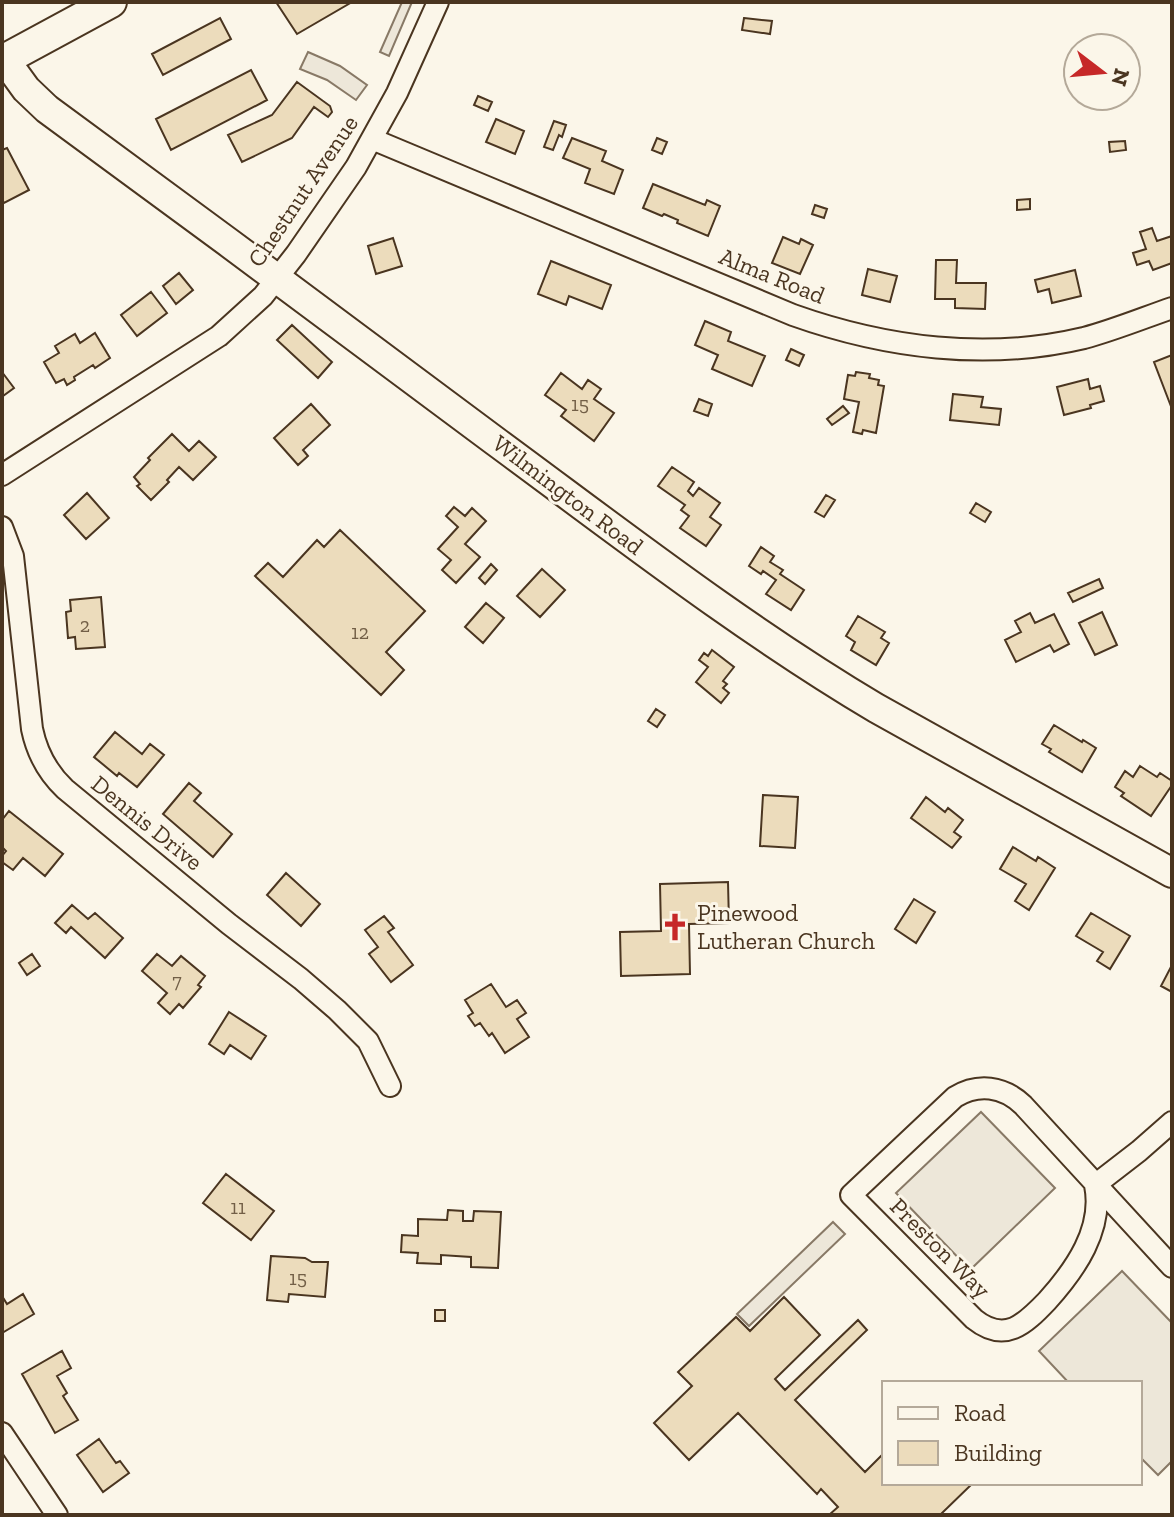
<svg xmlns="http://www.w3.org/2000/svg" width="1174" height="1517" viewBox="0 0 1174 1517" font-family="'Zilla Slab',serif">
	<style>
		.parking { fill: #ede7d9; stroke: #887966; stroke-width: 2 }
		.building { fill: #ecdcbc; stroke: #4a3520; stroke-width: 2 }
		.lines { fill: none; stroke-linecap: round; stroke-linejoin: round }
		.street-casing { stroke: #4a3520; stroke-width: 24 }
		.secondary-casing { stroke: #4a3520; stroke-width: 32 }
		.primary-casing { stroke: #4a3520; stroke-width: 34 }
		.street { stroke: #fbf6e9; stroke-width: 20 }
		.secondary { stroke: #fbf6e9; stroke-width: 28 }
		.primary { stroke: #fbf6e9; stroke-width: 30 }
		.labels { text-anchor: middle; stroke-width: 6; stroke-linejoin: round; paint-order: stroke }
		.number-label { font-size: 20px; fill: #725f47 }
		.street-label { font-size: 24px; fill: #4a3520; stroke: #fbf6e9 }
		.poi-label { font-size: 24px; fill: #4a3520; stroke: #fbf6e9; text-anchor: start }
	</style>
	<rect width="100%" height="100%" fill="#fbf6e9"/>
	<path class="parking" d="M402,2H412L389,56L380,52Z
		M308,52L340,66L367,85L356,100L327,80L300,69Z
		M981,1112L1055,1188L970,1270L896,1193Z
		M833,1222L845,1234L749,1326L737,1314Z
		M1122,1271L1172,1323V1461L1158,1475L1140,1457V1383H1069L1039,1351Z"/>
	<path class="building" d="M276,2H352L297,34Z
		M220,18L231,39L163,75L152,54Z
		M744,18L772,21L770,34L742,30Z
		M251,70L267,100L171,150L156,119Z
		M297,82L330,106L332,112L328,117L314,107L292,138L242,162L228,135L272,115Z
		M478,96L492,102L488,111L474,105Z
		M496,119L524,131L515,154L486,142Z
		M554,121L566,125L562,137L559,135L553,150L544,147Z
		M572,138L606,151L602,161L623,170L614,194L585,183L590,169L563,158Z
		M657,138L667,142L662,154L652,150Z
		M1125,141L1126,150L1110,152L1109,142Z
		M7,148L29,190L4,203L2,200V150Z
		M653,184L705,205L707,200L720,206L708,236L677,223L678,220L664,214L662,216L643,208Z
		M1030,199V209L1017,210V200Z
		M815,205L827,209L824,218L812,214Z
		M1152,228L1157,241L1172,236V263L1153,270L1149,261L1137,265L1133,253L1146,249L1140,232Z
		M783,237L799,244L801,239L813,245L800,274L772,263Z
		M393,238L402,266L376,274L368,246Z
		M936,260H957L956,283H986L985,309L955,308V299H935Z
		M551,261L611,285L602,309L569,296L566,305L538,294Z
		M868,269L897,276L890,302L862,295Z
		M1075,270L1081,296L1052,303L1049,289L1038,292L1035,280Z
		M179,273L193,290L176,304L163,286Z
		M151,292L167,313L137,336L121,315Z
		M705,321L731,332L728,341L765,356L752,386L712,369L718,355L695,345Z
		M292,325L332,362L318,378L277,340Z
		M95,333L110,358L95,368L93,365L74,377L75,380L67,385L64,379L56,383L44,362L59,353L55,346L75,334L80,343Z
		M791,349L804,355L799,366L786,360Z
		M1172,355V409L1154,362Z
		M2,372L14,388L3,396L2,394Z
		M856,372L870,374L869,378L879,380L878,385L884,386L876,433L863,430L862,434L853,432L859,402L844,399L848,375L855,376Z
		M561,373L582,389L588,380L601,389L594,399L614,413L594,441L561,416L566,410L545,395Z
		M1088,379L1090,389L1100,386L1104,401L1090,405L1091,408L1064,415L1057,387Z
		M953,394L983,397L981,407L1001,409L999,425L950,420Z
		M699,399L712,404L708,416L694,411Z
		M311,404L330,425L303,450L308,456L298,465L274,438Z
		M843,406L849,413L832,425L827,419Z
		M172,434L189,451L199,441L216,457L193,480L179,467L167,480L169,482L151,500L137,486L140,484L134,477L150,460L148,458Z
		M672,467L694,482L688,491L693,496L699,488L720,503L710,517L721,525L706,546L680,528L689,516L681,510L685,505L658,486Z
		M87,493L109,518L86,539L64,515Z
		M826,495L835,500L824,517L815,512Z
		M976,503L991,512L985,522L970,513Z
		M454,507L465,516L472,508L486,521L465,544L480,557L456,583L442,570L451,560L438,549L458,527L446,516Z
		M340,530L425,611L386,652L404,670L381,695L255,576L268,563L283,577L317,540L324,547Z
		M761,547L774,556L770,562L783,570L780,574L804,590L791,610L766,594L776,580L763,571L761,574L749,566Z
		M491,564L497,570L485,584L479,578Z
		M542,569L565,590L540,617L517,596Z
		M1099,579L1103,588L1073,602L1068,593Z
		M101,597L105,647L76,649L75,637L68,638L66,612L71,611L70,600Z
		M486,603L504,618L483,643L465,627Z
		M1102,612L1117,645L1095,655L1079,623Z
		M1030,613L1035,623L1054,614L1069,644L1054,652L1050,645L1016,662L1005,640L1021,632L1015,621Z
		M858,616L885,632L881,638L889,643L876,665L851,650L855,642L846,636Z
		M712,650L734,667L723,681L727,684L723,688L729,693L721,703L696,682L708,667L699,660L704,653L708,656Z
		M656,709L665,715L657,727L648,721Z
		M1054,725L1082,742L1083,740L1096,748L1082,772L1049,752L1051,749L1042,744Z
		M115,732L142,754L150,744L164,755L137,787L119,773L117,776L94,757Z
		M1140,766L1157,777L1160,773L1172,781V785L1151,816L1121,796L1124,793L1115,787L1125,771L1133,777Z
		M189,783L201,793L194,801L232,834L213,857L163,814Z
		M763,795L798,797L795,848L760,846Z
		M926,797L945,812L948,808L963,820L954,832L961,837L952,848L911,818Z
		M9,811L63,854L45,876L23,858L13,870L2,862V856L6,851L2,847V820Z
		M1013,847L1036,861L1038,857L1055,868L1029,910L1015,901L1026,884L1000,869Z
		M286,873L320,904L301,926L267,895Z
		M728,882L729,923L689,924L690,974L621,976L620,932L661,931L660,884Z
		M914,899L935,912L916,943L895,929Z
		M72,905L88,919L95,913L123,938L105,958L71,927L66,933L55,923Z
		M1091,913L1130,936L1110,969L1097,961L1103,952L1076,936Z
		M384,916L394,928L388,932L413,965L391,982L369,954L378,947L365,930Z
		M32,954L40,966L27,975L19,963Z
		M157,954L172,966L181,956L205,976L198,985L201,987L183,1008L179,1004L170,1014L158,1003L167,993L142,971Z
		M1172,965V992L1161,986Z
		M491,984L506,1007L517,1000L526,1013L517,1019L529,1037L505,1053L492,1033L489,1036L480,1023L475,1026L468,1016L473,1013L465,1000Z
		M229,1012L266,1036L251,1059L230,1045L224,1054L209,1044Z
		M226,1174L274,1211L251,1240L203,1203Z
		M448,1210L463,1211V1221H473L474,1211L501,1212L498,1268L471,1267V1257L441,1255V1264L417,1263L418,1253L401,1252L402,1235L418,1236V1219L447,1220Z
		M271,1256L305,1258L312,1262H328L325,1297L289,1294L288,1302L267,1300Z
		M23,1294L34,1314L2,1333V1296L7,1304Z
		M784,1297L820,1335L775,1379L785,1390L858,1320L867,1330L795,1400L865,1472L884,1453V1483H973L940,1515H829L838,1507L821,1489L817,1494L738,1413L689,1460L654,1423L692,1386L678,1372L736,1317L750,1331Z
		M435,1310H445V1321H435Z
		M62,1351L71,1368L57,1376L67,1393L63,1396L78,1420L55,1433L22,1374Z
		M99,1439L116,1463L120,1461L129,1473L103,1492L77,1455Z"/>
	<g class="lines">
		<defs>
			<path id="street" d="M372,139L793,315C886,348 987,361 1084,338C1114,330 1143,318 1172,308
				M2,475L219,336L263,296L296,254L356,167L397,93L438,2
				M2,527L13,556L32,729C37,753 47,772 65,789L229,924L301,979L337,1010L368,1041L390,1086
				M1095,1185C1104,1229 1075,1270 1047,1301C1025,1324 1005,1344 974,1319L851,1195L955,1097C978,1083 1003,1086 1023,1105L1172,1267
				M1095,1185L1139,1151L1172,1122
				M2,1433L57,1515"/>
			<path id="secondary" d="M5,60L26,89L47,109C197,219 346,329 495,441C620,533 743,629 876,708L1172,873"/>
			<path id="primary" d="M2,61L111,2"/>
		</defs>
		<use href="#street" class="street-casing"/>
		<use href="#secondary" class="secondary-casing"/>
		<use href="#primary" class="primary-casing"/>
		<use href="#street" class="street"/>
		<use href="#secondary" class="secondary"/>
		<use href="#primary" class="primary"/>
	</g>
	<defs>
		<symbol id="church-bare" viewBox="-9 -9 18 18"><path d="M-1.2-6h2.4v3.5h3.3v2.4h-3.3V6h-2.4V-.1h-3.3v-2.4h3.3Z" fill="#c62828" stroke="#fbf6e9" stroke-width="2.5" paint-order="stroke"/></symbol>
	</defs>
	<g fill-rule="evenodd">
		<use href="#church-bare" x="655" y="907" width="40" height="40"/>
	</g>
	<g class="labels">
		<g class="number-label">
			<text x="580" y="411">15</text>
			<text x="85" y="632">2</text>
			<text x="360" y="639">12</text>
			<text x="177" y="988">7</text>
			<text x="238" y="1214">11</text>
			<text x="298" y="1285">15</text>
		</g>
		<g class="street-label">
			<text transform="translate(303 191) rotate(-56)" y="8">Chestnut Avenue</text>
			<text transform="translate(772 276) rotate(22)" y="8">Alma Road</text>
			<text transform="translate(568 495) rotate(37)" y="8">Wilmington Road</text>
			<text transform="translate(147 823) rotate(39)" y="8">Dennis Drive</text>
			<text transform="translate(940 1248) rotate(45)" y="8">Preston Way</text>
		</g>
		<g class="poi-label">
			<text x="697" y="921">Pinewood<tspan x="697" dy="28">Lutheran Church</tspan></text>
		</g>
	</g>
	<rect width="1174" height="1517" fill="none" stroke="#4a3520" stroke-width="8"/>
	<rect x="882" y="1381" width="260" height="104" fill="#fbf6e9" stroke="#b4a999" stroke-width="2"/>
	<rect x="898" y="1407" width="40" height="12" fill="#fbf6e9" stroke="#b4a999" stroke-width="2"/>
	<text x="954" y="1421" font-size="24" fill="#4a3520">Road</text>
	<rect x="898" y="1441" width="40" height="24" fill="#ecdcbc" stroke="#b4a999" stroke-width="2"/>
	<text x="954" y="1461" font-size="24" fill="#4a3520">Building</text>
	<g transform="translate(1102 72) rotate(106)"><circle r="38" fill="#fbf6e9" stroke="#b4a999" stroke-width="2"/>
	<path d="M0-6L14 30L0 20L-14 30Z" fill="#c62828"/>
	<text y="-12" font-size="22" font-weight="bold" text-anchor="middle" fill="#4a3520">N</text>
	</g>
</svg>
